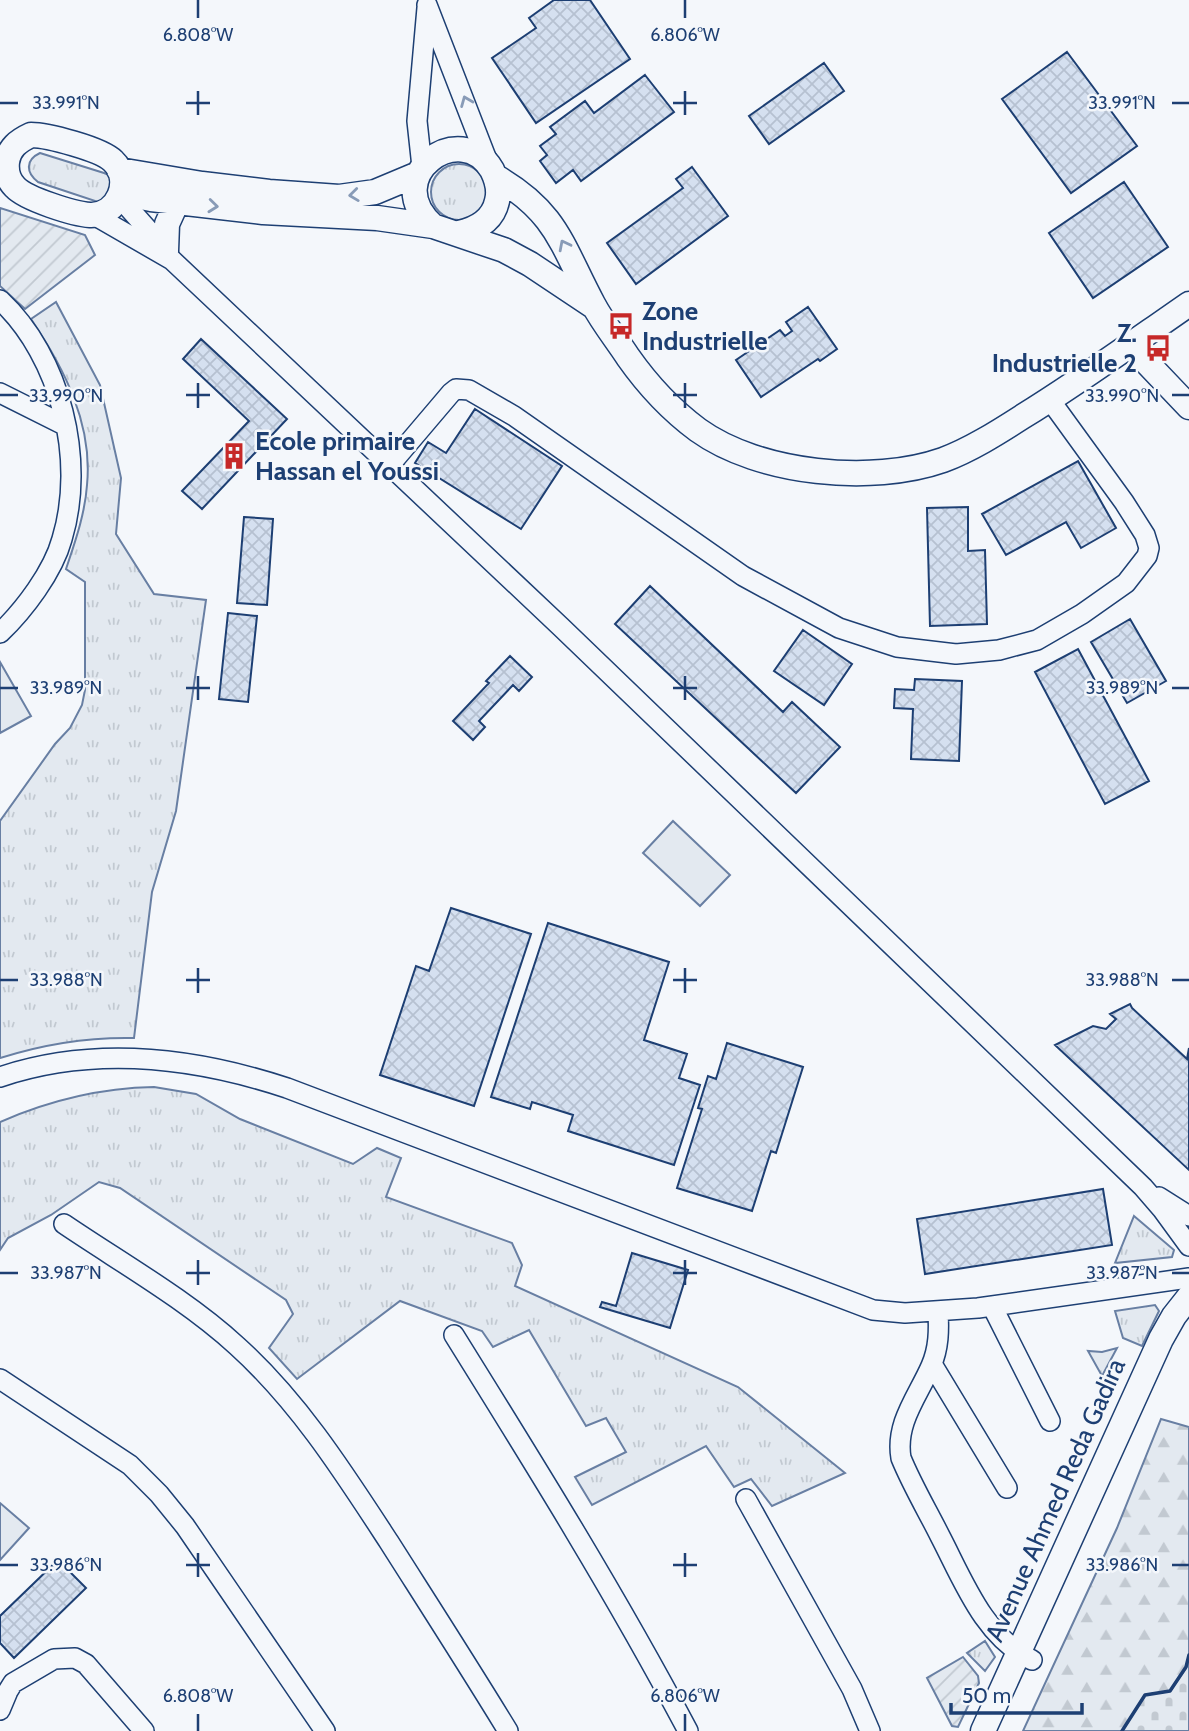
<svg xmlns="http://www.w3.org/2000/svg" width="1189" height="1731" viewBox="0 0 1189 1731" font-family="Cabin,sans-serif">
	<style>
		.grass { fill: url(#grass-tufts); stroke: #687fa3; stroke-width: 2 }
		.forest { fill: url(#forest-firs); stroke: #687fa3; stroke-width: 2 }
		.cemetery { fill: url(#cemetery-stones); stroke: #687fa3; stroke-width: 2 }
		.garden { fill: url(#garden-furrows); stroke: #687fa3; stroke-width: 2 }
		.pitch { fill: #e3e9f0; stroke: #687fa3; stroke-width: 2 }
		.building { fill: url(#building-cross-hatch); stroke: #1d3f73; stroke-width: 2 }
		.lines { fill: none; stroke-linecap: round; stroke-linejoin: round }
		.minor-casing { stroke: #1d3f73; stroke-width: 22 }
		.major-casing { stroke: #1d3f73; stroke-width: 27 }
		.minor { stroke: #f4f7fb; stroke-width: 19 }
		.major { stroke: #f4f7fb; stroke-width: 24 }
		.wall { stroke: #1d3f73; stroke-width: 3.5 }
		.oneway { stroke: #889bb7 }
		.ticks { fill: none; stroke: #1d3f73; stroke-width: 2.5 }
		.labels { text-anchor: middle; stroke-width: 5; stroke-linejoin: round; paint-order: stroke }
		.poi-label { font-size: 26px; font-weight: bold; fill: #1d3f73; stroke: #f4f7fb; text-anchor: start }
		.street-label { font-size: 26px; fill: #1d3f73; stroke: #f4f7fb }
		.ticks-label { font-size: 18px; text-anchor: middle; fill: #1d3f73; stroke: #f4f7fb; stroke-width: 5; stroke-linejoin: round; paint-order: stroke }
	</style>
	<defs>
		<pattern id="grass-tufts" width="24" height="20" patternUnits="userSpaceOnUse" patternTransform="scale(1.75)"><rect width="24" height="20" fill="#e3e9f0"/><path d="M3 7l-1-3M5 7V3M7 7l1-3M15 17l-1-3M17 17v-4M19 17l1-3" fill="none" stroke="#c2c9d1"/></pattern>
		<pattern id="forest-firs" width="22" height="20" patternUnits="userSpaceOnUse" patternTransform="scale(1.75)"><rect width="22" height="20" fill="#e3e9f0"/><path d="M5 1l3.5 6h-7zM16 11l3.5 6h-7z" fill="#c2c9d1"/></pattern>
		<pattern id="cemetery-stones" width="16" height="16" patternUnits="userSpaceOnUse" patternTransform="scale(1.75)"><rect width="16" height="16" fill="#e3e9f0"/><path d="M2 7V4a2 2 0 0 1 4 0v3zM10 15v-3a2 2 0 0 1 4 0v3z" fill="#c2c9d1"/></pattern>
		<pattern id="garden-furrows" width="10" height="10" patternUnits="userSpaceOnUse" patternTransform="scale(1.75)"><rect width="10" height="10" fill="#e3e9f0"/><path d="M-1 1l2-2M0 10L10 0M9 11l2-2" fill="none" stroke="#c2c9d1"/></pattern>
		<pattern id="building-cross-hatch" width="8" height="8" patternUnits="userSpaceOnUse" patternTransform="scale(1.75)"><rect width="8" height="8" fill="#d5e0f0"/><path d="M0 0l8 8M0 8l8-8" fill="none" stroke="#b6c1d1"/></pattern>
	</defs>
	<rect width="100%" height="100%" fill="#f4f7fb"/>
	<path class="grass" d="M40,153L104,173L109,175L112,194L98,202L38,182C26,173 25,160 40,153Z
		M431 192a28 28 0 1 1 56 0a28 28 0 1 1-56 0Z
		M56,302L100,385L121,478L116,534L154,594L206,600L176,811L152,892L134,1038C88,1037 44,1044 0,1058V821L55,744L70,728L82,705L85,690V582L66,569C75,542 85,514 87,485C93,424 64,368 31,319Z
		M154,1087L196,1094L240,1119L353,1164L377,1148L401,1158L386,1197L512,1243L522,1265L515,1286L738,1387L845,1473L772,1506L751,1479L734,1487L706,1446L592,1505L575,1477L626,1452L606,1418L586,1426L529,1330L493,1347L482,1331L400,1301L297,1379L269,1348L293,1314L286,1300L120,1188L99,1182L51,1215L8,1238L0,1250V1122C50,1100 100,1088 154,1087Z
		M1134,1216L1174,1250L1172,1257L1115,1263Z
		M1155,1305L1159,1311L1142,1346L1123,1338L1115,1311Z
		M1117,1348L1102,1376L1088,1351L1102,1352Z
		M985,1641L995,1657L985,1671L967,1653Z"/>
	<path class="forest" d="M1161,1419L1189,1427V1655L1186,1667L1170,1691L1145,1695L1122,1731H1023L1117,1528Z"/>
	<path class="cemetery" d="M1189,1655V1731H1122L1145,1695L1170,1691L1186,1668Z"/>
	<path class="garden" d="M0,208L85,235L95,255L25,309L0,286Z
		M963,1657L978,1676L979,1683L958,1727L952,1726L927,1678Z"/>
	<path class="pitch" d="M0,662L31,716L0,733Z
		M673,821L730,875L700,906L643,853Z
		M0,1503L29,1528L0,1560Z"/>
	<path class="building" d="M554,0H590L630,59L536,123L492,58L536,28L529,18Z
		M1067,52L1137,146L1071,193L1002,99Z
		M824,63L844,91L769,144L749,116Z
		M645,75L674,112L581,181L573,170L556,183L540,161L547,155L540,146L556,134L550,127L585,101L594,113Z
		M692,167L728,216L636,284L607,243L683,188L676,179Z
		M1124,182L1168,247L1093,298L1049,233Z
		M808,307L837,349L820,361L818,359L761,397L736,360L780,330L785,336L792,331L786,322Z
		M201,339L287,419L202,509L182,491L249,421L183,359Z
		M475,409L562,466L521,529L415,463L428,442L446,453Z
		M1078,461L1116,528L1081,548L1066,522L1006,555L982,514Z
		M968,507V551L985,550L987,624L930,626L927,508Z
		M244,517L273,519L267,605L237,603Z
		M650,586L783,712L792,702L840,747L796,793L615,624Z
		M228,613L257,616L248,702L219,699Z
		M1130,619L1166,681L1127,703L1091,642Z
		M803,630L852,664L824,705L774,671Z
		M1078,649L1149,781L1105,804L1035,672Z
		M510,656L532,677L519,691L513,685L479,721L485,727L473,740L453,721L489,683L486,681Z
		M915,679L962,681L959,761L911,759L913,709L894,708L895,689L914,690Z
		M451,908L531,934L474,1106L380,1075L416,966L429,971Z
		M548,923L669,962L644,1040L687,1054L679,1078L700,1085L674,1165L568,1131L573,1115L532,1102L530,1109L491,1097Z
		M1130,1004L1132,1008L1187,1059L1189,1048V1170L1055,1045L1093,1026L1106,1029L1116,1019L1110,1014Z
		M727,1043L803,1067L776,1153L771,1151L752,1211L677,1188L702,1109L698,1108L708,1076L716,1079Z
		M1103,1189L1112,1245L925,1274L917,1219Z
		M632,1253L688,1270L670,1328L600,1307L602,1302L616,1306Z
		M58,1560L86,1588L14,1658L0,1643V1616Z"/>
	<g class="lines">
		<defs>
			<path id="minor" d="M427,5L489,165
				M422,167L417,121L427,8
				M119,197L166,250
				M94,215L172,260L561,627L1143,1187L1162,1209L1189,1246
				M0,300C61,357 86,460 62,539C53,572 24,610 0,633
				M0,393L66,426
				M389,466L451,393L456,389L469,390L514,416L743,576L839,628L897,647L956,654L999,650L1037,640L1082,614L1126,583L1147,556L1149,548L1145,535L1124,502L1050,400
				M0,1077C95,1045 193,1057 287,1088L873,1310L905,1313L978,1308L1189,1278
				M1159,1197L1189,1216
				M64,1224C120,1262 187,1300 237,1346C299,1402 344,1473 389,1542C429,1605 469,1667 508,1731
				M992,1306L1050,1421
				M938,1311C939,1330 939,1348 931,1366C918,1396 895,1423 901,1458C912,1485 927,1510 940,1536C963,1580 984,1637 1032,1660
				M454,1335C535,1465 616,1595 688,1731
				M932,1364L1007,1488
				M0,1379L130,1465L159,1494L185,1526L325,1731
				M746,1499L852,1689L870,1731
				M0,1710L8,1691L13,1683L54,1659L75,1658L86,1664L144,1731"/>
			<path id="major" d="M31,135C47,135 101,149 113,161C133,180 118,216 90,215C74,214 26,199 15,187C8,180 6,171 7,162C9,148 18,141 31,135Z
				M119,170L202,184L269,192L339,197L375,192L418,174
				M496,177C557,212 562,246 593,304C603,323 617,340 628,357C647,384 671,410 698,430C759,474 872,485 943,460C970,450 997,433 1022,417C1079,382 1134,342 1189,304
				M121,193L151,199L263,212L377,218L433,226L504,250L530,264L593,306
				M433,226C378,177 461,117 492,170C497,180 500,190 497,201C493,220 477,229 459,233
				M166,251L167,224L177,202
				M1130,345L1189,407
				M983,1731L1161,1339L1174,1316L1189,1297"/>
		</defs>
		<use href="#minor" class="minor-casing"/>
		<use href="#major" class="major-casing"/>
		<use href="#minor" class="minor"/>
		<use href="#major" class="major"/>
		<path class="wall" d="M1122,1731L1145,1695L1170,1691L1186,1667L1189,1655"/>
	</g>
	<defs><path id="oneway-chevron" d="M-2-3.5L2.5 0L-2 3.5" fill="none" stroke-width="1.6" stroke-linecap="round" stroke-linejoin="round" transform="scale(1.75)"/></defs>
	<g class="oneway">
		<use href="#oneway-chevron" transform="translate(466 101) rotate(-112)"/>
		<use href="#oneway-chevron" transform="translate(354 195) rotate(173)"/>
		<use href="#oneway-chevron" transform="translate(213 206) rotate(6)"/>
		<use href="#oneway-chevron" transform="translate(564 245) rotate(-117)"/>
	</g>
	<path class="ticks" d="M198,0V18M685,0V18M198,91V115M685,91V115M0,103H18M186,103H210M673,103H697M1172,103H1189M198,383V408M685,383V408M0,395H18M186,395H210M673,395H697M1172,395H1189M198,676V700M685,676V700M0,688H18M186,688H210M673,688H697M1172,688H1189M198,968V993M685,968V993M0,980H18M186,980H210M673,980H697M1172,980H1189M198,1260V1285M685,1260V1285M0,1273H18M186,1273H210M673,1273H697M1172,1273H1189M198,1553V1577M685,1553V1577M0,1565H18M186,1565H210M673,1565H697M1172,1565H1189M198,1714V1731M685,1714V1731"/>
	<defs>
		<symbol id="bus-bare" viewBox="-9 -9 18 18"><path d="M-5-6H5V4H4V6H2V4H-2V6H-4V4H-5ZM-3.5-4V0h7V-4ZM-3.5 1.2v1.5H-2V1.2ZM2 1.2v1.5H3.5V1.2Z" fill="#c62828" stroke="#f4f7fb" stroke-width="2.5" paint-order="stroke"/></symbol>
		<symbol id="building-bare" viewBox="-9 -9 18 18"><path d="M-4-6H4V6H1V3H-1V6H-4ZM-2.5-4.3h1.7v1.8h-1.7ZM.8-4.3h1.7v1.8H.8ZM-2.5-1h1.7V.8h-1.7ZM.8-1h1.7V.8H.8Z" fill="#c62828" stroke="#f4f7fb" stroke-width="2.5" paint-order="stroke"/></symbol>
	</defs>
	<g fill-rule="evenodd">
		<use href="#bus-bare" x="602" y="307" width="38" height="38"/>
		<use href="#bus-bare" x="1139" y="329" width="38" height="38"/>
		<use href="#building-bare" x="215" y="437" width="38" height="38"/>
	</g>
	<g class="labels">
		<g class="poi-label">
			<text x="642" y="320">Zone<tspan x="642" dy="30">Industrielle</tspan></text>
			<text x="1137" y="342" text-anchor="end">Z.<tspan x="1137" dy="30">Industrielle 2</tspan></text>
			<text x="255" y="450">Ecole primaire<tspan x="255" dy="30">Hassan el Youssi</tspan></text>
		</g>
		<g class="street-label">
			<text transform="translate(1055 1500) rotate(-66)" y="9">Avenue Ahmed Reda Gadira</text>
		</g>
	</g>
	<g class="ticks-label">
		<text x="198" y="41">6.808°W</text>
		<text x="685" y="41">6.806°W</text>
		<text x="66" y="109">33.991°N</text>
		<text x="1122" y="109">33.991°N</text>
		<text x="66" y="402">33.990°N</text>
		<text x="1122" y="402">33.990°N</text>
		<text x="66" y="694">33.989°N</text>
		<text x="1122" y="694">33.989°N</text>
		<text x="66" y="986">33.988°N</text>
		<text x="1122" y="986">33.988°N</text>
		<text x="66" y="1279">33.987°N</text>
		<text x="1122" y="1279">33.987°N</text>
		<text x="66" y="1571">33.986°N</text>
		<text x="1122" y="1571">33.986°N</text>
		<text x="198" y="1702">6.808°W</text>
		<text x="685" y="1702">6.806°W</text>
	</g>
	<path d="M951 1703v10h131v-10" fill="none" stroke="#1d3f73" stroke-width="3.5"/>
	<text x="962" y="1703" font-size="21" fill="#1d3f73" stroke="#f4f7fb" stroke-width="5" paint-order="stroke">50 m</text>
</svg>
